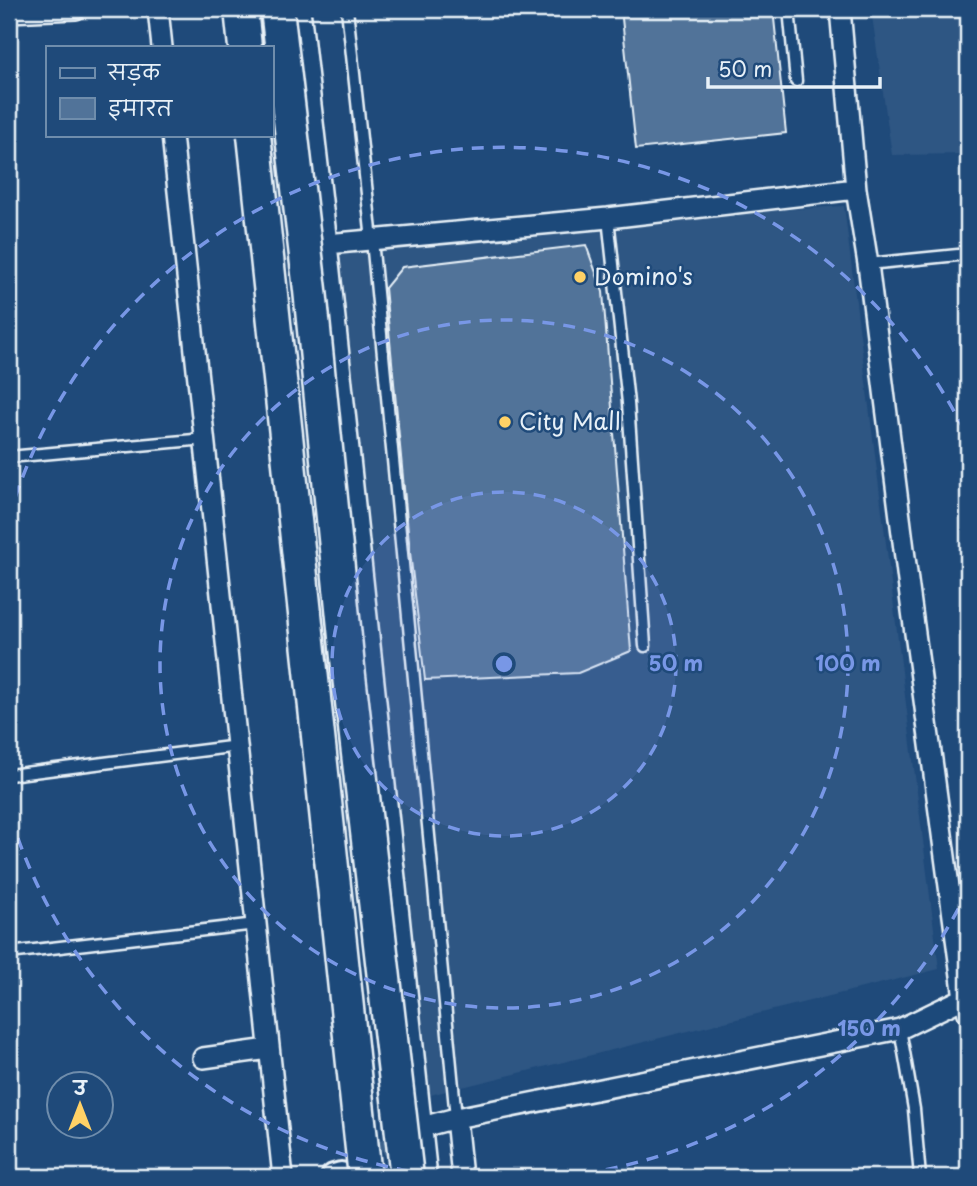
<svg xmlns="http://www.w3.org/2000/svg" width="977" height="1186" viewBox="0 0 977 1186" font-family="'Playpen Sans','Playpen Sans Deva',sans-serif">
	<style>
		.built { fill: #2e5683 }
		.building { fill: #517399; stroke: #e8f1f8; stroke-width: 2 }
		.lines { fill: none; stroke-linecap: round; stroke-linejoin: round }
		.minor-tunnel { stroke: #3d638d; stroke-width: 19; stroke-dasharray: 19 10; stroke-linecap: butt }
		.service-casing { stroke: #e8f1f8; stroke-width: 15 }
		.minor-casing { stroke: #e8f1f8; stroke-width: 24 }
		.tertiary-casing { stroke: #e8f1f8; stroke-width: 30 }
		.primary-casing { stroke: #e8f1f8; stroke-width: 37 }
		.service { stroke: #1f4a7a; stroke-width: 10 }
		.minor { stroke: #1f4a7a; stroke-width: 19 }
		.tertiary { stroke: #1f4a7a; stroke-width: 24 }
		.primary { stroke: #1f4a7a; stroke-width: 32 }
		.primary-bridge-casing { stroke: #e8f1f8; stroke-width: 37; stroke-linecap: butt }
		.primary-bridge { stroke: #1f4a7a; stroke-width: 32 }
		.ring { fill: none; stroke: #7897e6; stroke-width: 3.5; stroke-dasharray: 12 9 }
		.poi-dot { fill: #ffd166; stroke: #1f4a7a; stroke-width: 2.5 }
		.labels { text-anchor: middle; stroke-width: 5; stroke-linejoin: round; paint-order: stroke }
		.poi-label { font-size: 23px; fill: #e8f1f8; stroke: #1f4a7a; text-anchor: start }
		.centre { fill: #7897e6; stroke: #1f4a7a; stroke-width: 3.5 }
		.ring-label { font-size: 21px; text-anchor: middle; font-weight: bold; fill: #7897e6; stroke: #1f4a7a; stroke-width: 5; stroke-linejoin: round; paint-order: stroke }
	</style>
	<rect width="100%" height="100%" fill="#1f4a7a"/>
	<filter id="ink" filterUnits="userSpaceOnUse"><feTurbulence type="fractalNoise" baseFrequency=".0143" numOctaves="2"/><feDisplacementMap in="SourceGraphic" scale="14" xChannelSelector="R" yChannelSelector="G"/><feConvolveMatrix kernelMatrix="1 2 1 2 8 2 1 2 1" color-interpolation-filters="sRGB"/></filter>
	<g filter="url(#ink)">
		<path class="built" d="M871,9H968V154L892,155Z
			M844,206L939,969L422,1097L296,253L608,221Z"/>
		<path class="building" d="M621,9H773L786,133L636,149Z
			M586,245L603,292L631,651L578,673L425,680L410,552L385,288L402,267Z"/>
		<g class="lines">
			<path class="minor-tunnel" d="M357,1165L409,1134"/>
			<defs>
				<path id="service" d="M347,9L372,240L456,1118
					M789,9L796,81
					M608,218L628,403L645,646
					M868,264L968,254
					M9,457L205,439
					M9,775L238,746
					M9,953L256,924
					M900,1029L914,1109L920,1177"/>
				<path id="minor" d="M158,9L162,47
					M300,9L327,244L427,1177
					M840,9L856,189L868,264L908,581L964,998L968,1013
					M9,12L76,9
					M172,135L283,1177
					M327,244L608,218L856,189
					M203,1058L269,1049
					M456,1118L462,1177
					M422,1127L456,1118L900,1029L964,998L968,995"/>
				<path id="tertiary" d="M334,1177L341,1175"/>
				<path id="primary" d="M241,9L245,47"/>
			</defs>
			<use href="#service" class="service-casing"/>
			<use href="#minor" class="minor-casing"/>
			<use href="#tertiary" class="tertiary-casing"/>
			<use href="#primary" class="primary-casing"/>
			<use href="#service" class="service"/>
			<use href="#minor" class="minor"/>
			<use href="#tertiary" class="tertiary"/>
			<use href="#primary" class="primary"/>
			<defs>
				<path id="primary-bridge" d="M277,9L310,290L348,667L407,1177
					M254,135L365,1177"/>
			</defs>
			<use href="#primary-bridge" class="primary-bridge-casing"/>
			<use href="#primary-bridge" class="primary-bridge"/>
		</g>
	</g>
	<circle cx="504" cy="664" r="172" fill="#7897e6" fill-opacity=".12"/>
	<g class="ring">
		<circle cx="504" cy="664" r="172"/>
		<circle cx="504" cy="664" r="344"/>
		<path d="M968 890A516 516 0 0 1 558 1177M450 1177A516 516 0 0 1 9 811M9 517A516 516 0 0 1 968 438"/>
	</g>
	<g class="poi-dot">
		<circle cx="580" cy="277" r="7"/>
		<circle cx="505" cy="422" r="7"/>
	</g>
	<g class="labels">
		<g class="poi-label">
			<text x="594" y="285">Domino's</text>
			<text x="519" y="430">City Mall</text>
		</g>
	</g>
	<circle cx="504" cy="664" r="10" class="centre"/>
	<g class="ring-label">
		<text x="676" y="671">50 m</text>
		<text x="848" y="671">100 m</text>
		<text x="869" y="1036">150 m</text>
	</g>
	<rect width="977" height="1186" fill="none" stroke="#1f4a7a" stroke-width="35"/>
	<rect x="18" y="18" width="942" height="1151" fill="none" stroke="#e8f1f8" stroke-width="2.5" filter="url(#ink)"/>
	<rect x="46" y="46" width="228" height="91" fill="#1f4a7a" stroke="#6f8dac" stroke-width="2"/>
	<rect x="60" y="68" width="35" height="10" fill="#1f4a7a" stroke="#6f8dac" stroke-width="2"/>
	<text x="108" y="80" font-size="21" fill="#e8f1f8">सड़क</text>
	<rect x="60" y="98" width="35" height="21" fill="#517399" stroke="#6f8dac" stroke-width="2"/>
	<text x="108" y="116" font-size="21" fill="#e8f1f8">इमारत</text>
	<g transform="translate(80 1105)"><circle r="33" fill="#1f4a7a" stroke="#6f8dac" stroke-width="2"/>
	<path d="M0-5L12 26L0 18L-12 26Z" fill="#ffd166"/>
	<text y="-10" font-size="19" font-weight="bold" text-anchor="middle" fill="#e8f1f8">उ</text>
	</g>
	<path d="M708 77v10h172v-10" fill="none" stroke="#e8f1f8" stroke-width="3.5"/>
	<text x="718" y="77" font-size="21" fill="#e8f1f8" stroke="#1f4a7a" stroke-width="5" paint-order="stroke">50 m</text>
</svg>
